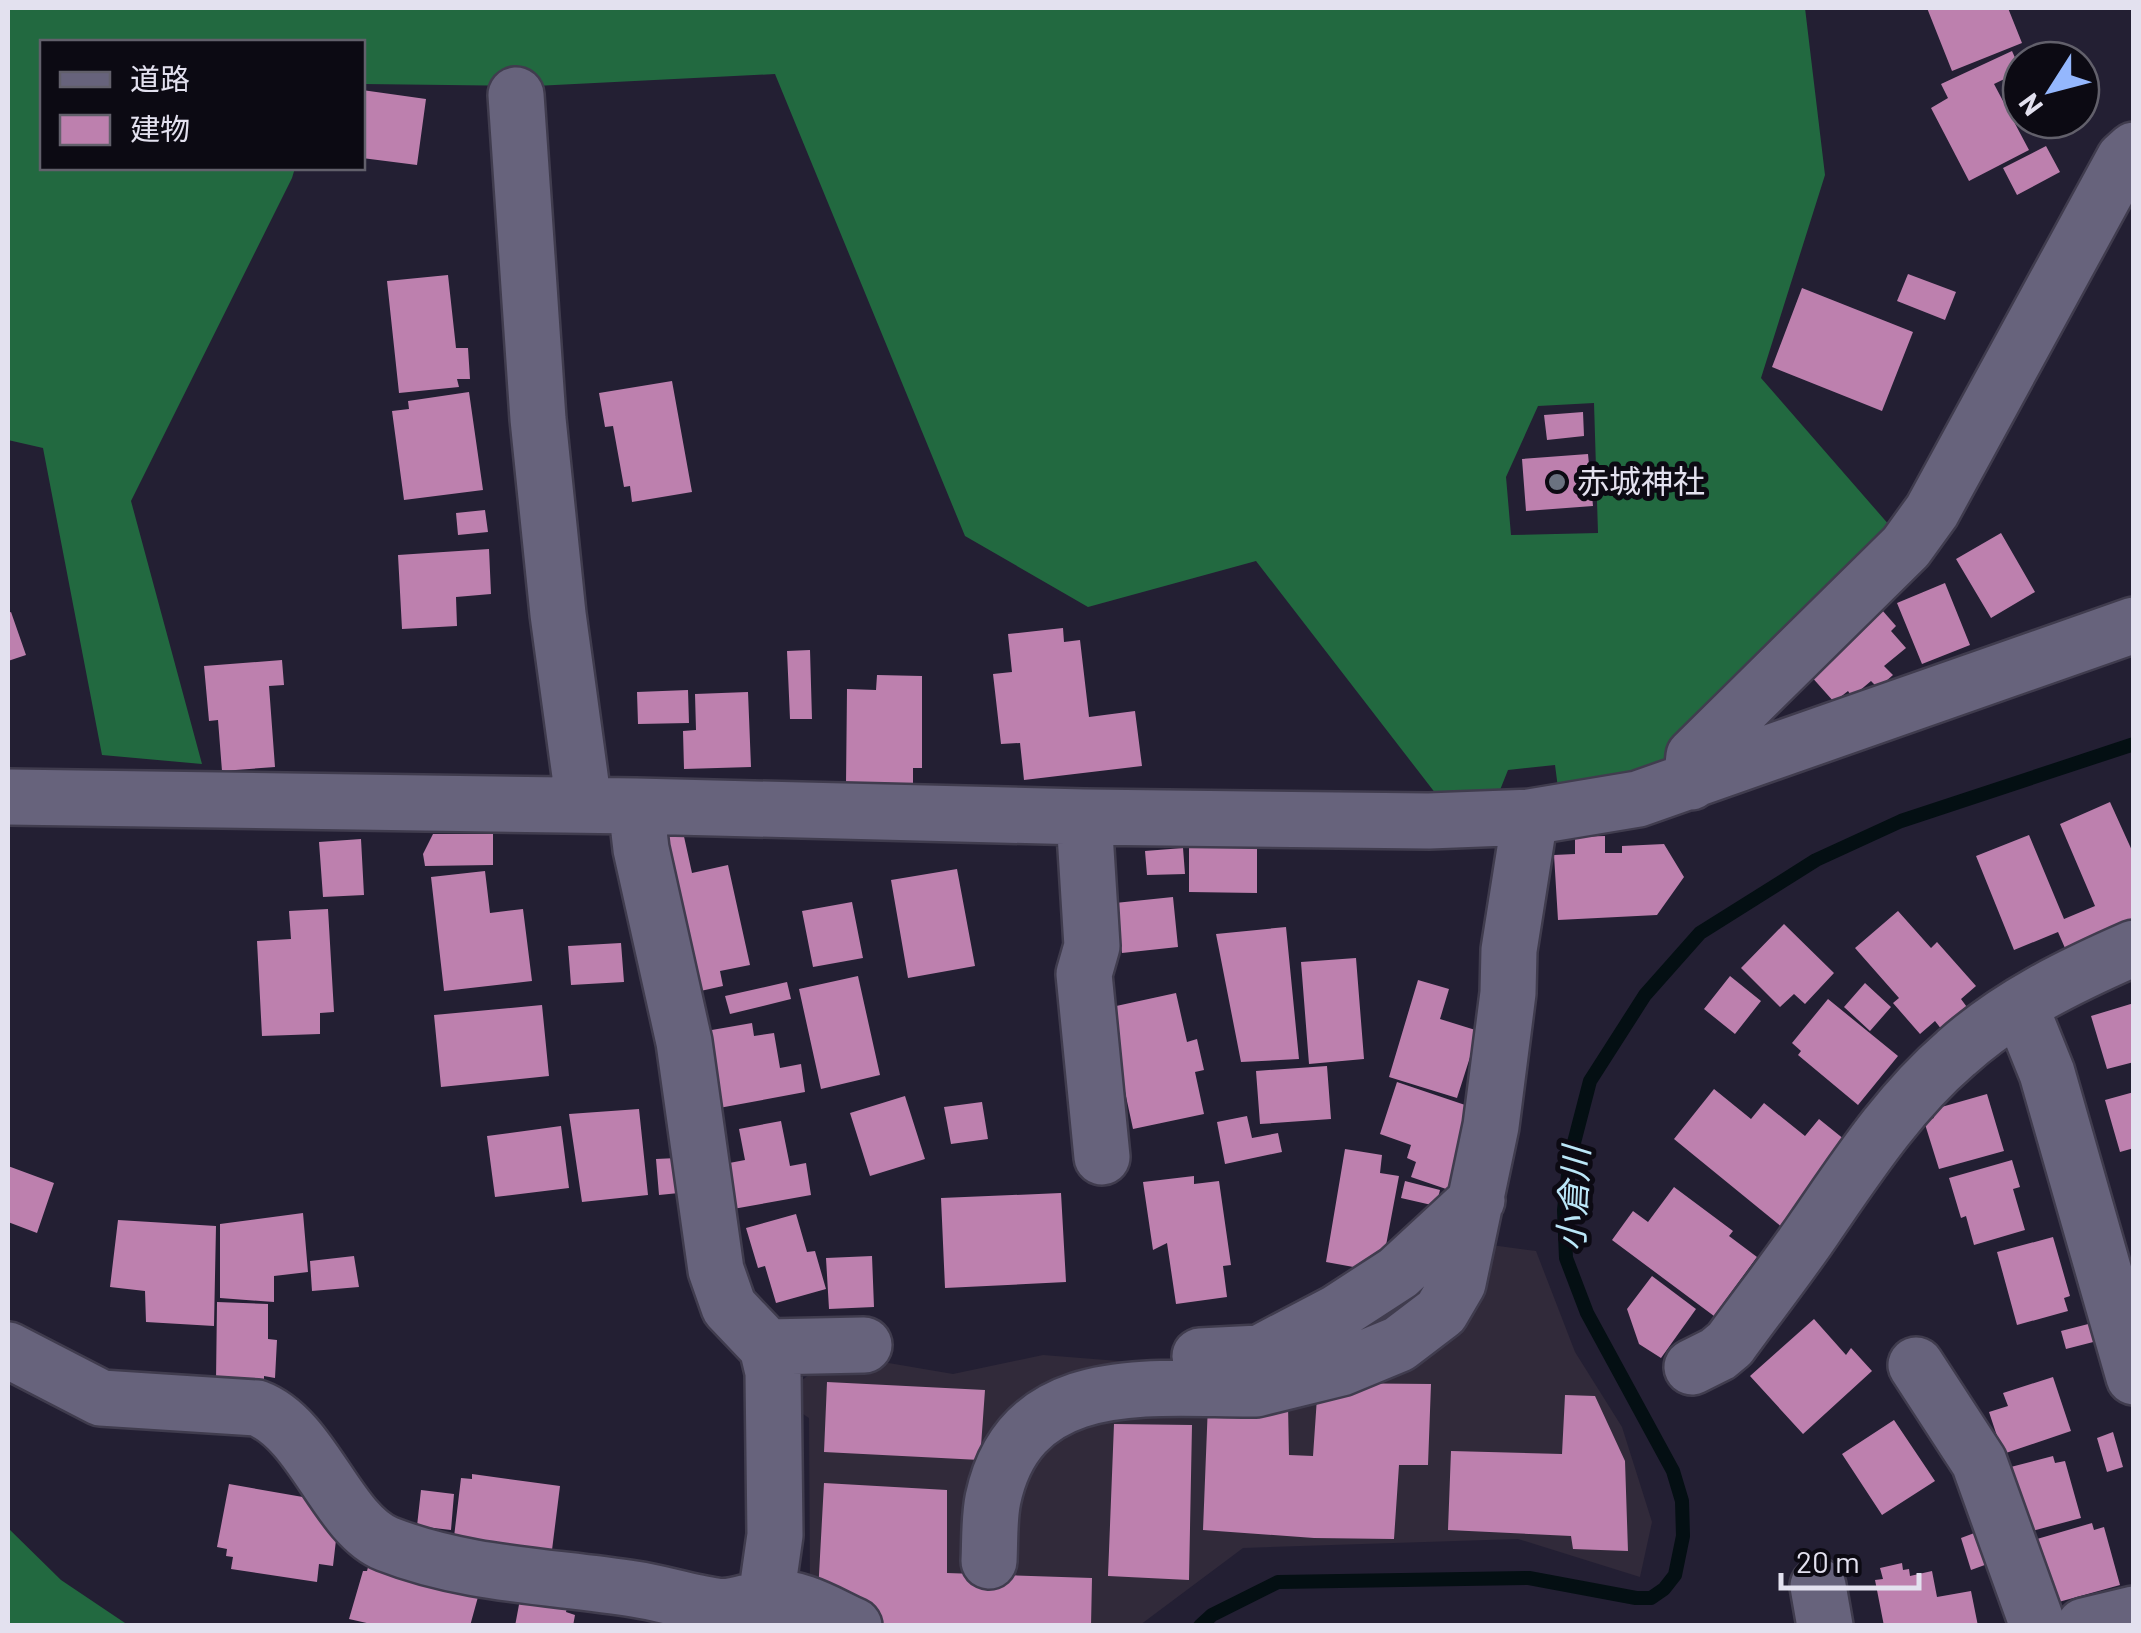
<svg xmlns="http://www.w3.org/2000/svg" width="2141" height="1633" viewBox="0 0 2141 1633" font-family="Barlow,'Noto Sans JP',sans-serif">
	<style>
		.industrial { fill: #312a3a }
		.forest { fill: #226940; fill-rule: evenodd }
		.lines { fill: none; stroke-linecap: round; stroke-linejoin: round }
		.stream { stroke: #040f13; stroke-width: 14 }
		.building { fill: #bd80ae }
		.minor-casing { stroke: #403c4e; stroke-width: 60 }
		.minor { stroke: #67637c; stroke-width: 55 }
		.worship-dot { fill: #6b7280; stroke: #0c0a13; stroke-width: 4 }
		.labels { text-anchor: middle; stroke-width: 10; stroke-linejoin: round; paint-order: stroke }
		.poi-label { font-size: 32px; fill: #e3e1ef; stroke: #0c0a13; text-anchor: start }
		.water-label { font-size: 35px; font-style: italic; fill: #bbe7f8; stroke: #0c0a13 }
	</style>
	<rect width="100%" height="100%" fill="#231f33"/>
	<path class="industrial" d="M1447,1239L1536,1251L1575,1352L1622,1427L1652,1522L1640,1577L1518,1539L1243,1548L1140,1625H875L810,1594L809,1418L794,1408L791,1389L821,1365L871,1360L953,1374L1043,1355L1169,1365Z"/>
	<path class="forest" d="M8,8H1805L1825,175L1761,378L1897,534L1684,756L1602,781L1558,788L1555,765L1508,770L1498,795L1436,794L1256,561L1088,607L965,536L775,74L535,86L363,84L362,42H42V168H295L292,178L131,501L202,764L102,755L43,448L8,440ZM1594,403L1598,533L1511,535L1506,477L1538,406Z
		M8,1528L61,1580L128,1625H8Z"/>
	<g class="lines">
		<path class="stream" d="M1200,1626L1212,1615L1278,1582L1529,1578L1636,1598H1651L1664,1589L1675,1575L1683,1536L1682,1501L1673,1471L1587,1313L1566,1258L1564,1210L1570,1158L1590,1081L1645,995L1700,933L1816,860L1901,821L2134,744"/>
	</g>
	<path class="building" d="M1927,8H2008L2022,43L1952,71Z
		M2012,51L2021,71L1994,84L2029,150L1969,181L1931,108L1948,98L1941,84Z
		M362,90L426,99L417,165L362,158Z
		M2046,146L2060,172L2017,195L2003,168Z
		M1908,274L1956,292L1945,320L1897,301Z
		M448,275L456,348H468L470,379H457L459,387L399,393L387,281Z
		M1802,288L1913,332L1882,411L1772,367Z
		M672,381L692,492L632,502L630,486L624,487L613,426L605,427L599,393Z
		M469,392L483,490L404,500L392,411L409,409L408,401Z
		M1583,412L1584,436L1547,440L1544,415Z
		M1588,454L1593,506L1526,511L1522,459Z
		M485,510L488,532L458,535L456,513Z
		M2001,533L2035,592L1991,618L1956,559Z
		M489,549L491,594L456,597L457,626L402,629L398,555Z
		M1945,583L1970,645L1922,664L1897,603Z
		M1875,602L1896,626L1891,631L1906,648L1884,666L1893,675L1878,688L1871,681L1852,697L1848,691L1834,702L1810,675Z
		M11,612L26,655L8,661V613Z
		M1063,628L1064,642L1080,640L1089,717L1135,711L1142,766L1024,780L1020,743L1001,744L993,674L1012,672L1008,634Z
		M810,650L812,719H790L787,651Z
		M282,660L284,685L269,686L275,767L222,771L218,720L209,721L204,666Z
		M877,675L922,676V768H913V786L846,785L847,689L876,690Z
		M688,690L689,723L638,724L637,692Z
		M748,692L751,767L684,769L683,731L696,730L695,694Z
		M2110,802L2134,855V927L2068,955L2058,932L2014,950L1976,856L2029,835L2064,919L2095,906L2060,824Z
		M683,832L692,873L728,865L750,965L720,971L723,986L687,994L653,839Z
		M433,834H493V865L425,866L423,854Z
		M1605,836V853H1622V846L1664,844L1684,877L1657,915L1558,920L1554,855L1575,854V837Z
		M361,839L364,895L323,897L319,842Z
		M1189,847H1257V893L1189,892Z
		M1183,848L1185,874L1147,875L1145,851Z
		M957,869L975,966L908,978L891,880Z
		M485,871L490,913L523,909L532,981L444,991L431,877Z
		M1173,897L1178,947L1122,953L1115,903Z
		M852,902L863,958L813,967L802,911Z
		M328,909L334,1012L320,1013V1034L262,1036L257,941L291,939L289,911Z
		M1898,911L1931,948L1937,942L1976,986L1961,999L1972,1014L1946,1035L1935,1021L1920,1034L1893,1003L1899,998L1855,948Z
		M1784,924L1834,973L1805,1004L1794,994L1780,1007L1741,968Z
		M1286,927L1299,1059L1241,1062L1216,934Z
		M621,943L624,982L571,985L568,946Z
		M1356,958L1364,1059L1309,1064L1301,962Z
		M858,976L880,1075L821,1089L799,989Z
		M1730,976L1761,1001L1735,1034L1704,1009Z
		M1418,980L1449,989L1440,1019L1485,1033L1478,1056L1471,1054L1457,1098L1389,1077Z
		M787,982L791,999L730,1014L725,996Z
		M1865,983L1891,1007L1870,1031L1844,1007Z
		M1176,993L1187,1042L1197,1039L1204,1070L1195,1072L1204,1114L1133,1129L1107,1008Z
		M1828,999L1898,1056L1858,1105L1798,1055L1801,1051L1792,1043Z
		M2134,1003V1062L2107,1069L2091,1016Z
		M542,1005L549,1076L441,1087L434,1015Z
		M752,1023L754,1036L774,1033L780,1068L801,1064L805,1092L719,1108L706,1031Z
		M1327,1066L1331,1119L1260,1124L1256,1071Z
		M1397,1082L1477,1109L1449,1190L1411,1177L1416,1162L1407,1158L1411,1145L1380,1134Z
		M1714,1089L1751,1119L1764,1103L1805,1136L1819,1119L1850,1144L1783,1228L1674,1139Z
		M2134,1092V1148L2120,1152L2105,1100Z
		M1987,1094L2004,1151L1939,1169L1924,1121L1934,1118L1931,1110Z
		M905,1096L925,1159L870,1176L850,1113Z
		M982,1102L988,1139L951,1144L944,1107Z
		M639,1109L648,1195L582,1202L569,1114Z
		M1247,1116L1252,1138L1278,1133L1282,1152L1225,1164L1217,1122Z
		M781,1121L790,1166L806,1163L811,1195L733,1209L724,1164L745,1160L739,1129Z
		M561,1126L569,1188L495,1197L487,1136Z
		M1345,1149L1382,1155L1380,1173L1399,1176L1381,1272L1326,1262Z
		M677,1158L679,1193L659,1195L656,1159Z
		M2012,1160L2020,1187L2013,1189L2025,1230L1974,1245L1966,1216L1961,1218L1949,1178Z
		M8,1166L54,1183L37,1233L8,1222Z
		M1194,1176V1184L1219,1181L1231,1265L1223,1266L1227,1297L1176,1304L1167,1243L1153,1250L1143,1182Z
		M1405,1181L1440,1190L1436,1206L1401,1198Z
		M1674,1187L1733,1231L1729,1236L1757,1257L1714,1316L1612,1240L1633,1211L1648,1222Z
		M1061,1193L1066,1282L945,1288L941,1198Z
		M303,1213L308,1272L274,1276V1302L220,1298V1224Z
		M796,1214L807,1252L815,1251L826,1289L776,1303L765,1266L758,1268L746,1228Z
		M118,1220L216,1226L214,1326L146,1322L145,1291L110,1287Z
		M2053,1237L2070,1296L2064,1298L2068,1311L2017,1325L1997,1252Z
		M354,1256L359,1287L312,1291L310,1261Z
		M872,1256L874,1307L829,1309L826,1258Z
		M1652,1276L1696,1309L1661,1358L1639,1344L1627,1309Z
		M217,1302L268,1304V1339L277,1340L275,1378L264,1376V1382L216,1381Z
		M1814,1319L1846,1355L1851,1348L1872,1371L1803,1434L1750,1376Z
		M2096,1322L2101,1340L2066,1349L2061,1331Z
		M2053,1377L2071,1431L2003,1454L1989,1412L2008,1406L2003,1393Z
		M827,1382L985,1390L980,1460L824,1452Z
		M1318,1383L1431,1384L1428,1465H1399L1394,1539L1314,1538L1203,1530L1208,1404L1288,1405L1289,1455L1313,1456Z
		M1565,1395L1595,1396L1625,1461L1628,1551L1573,1549L1571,1536L1448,1530L1451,1451L1562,1454Z
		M1894,1420L1935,1481L1882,1515L1842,1454Z
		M1114,1424L1192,1425L1189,1580L1108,1576Z
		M2113,1432L2123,1467L2107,1472L2097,1438Z
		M2053,1456L2055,1463L2065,1461L2081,1518L2021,1534L2003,1469Z
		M472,1474L560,1486L552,1550L454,1537L461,1478L472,1479Z
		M824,1483L947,1490V1573L1092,1578L1091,1626H887L818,1593Z
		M229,1484L320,1500L339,1514L333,1566L319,1564L317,1582L231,1569L233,1557L226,1556L227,1549L217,1547Z
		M421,1490L454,1494L451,1530L417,1526Z
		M2092,1523L2094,1530L2104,1527L2120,1585L2055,1603L2037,1539Z
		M1993,1526L2004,1558L1971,1570L1961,1538Z
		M371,1556L481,1586L470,1626H380L349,1619L363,1571H367Z
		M1902,1563L1903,1570L1909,1569L1910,1576L1932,1571L1937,1597L1971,1591L1978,1626H1884L1875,1580L1883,1579L1880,1568Z
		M521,1594L568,1603L566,1612L575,1615L573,1626H515Z"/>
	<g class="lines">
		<defs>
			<path id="minor" d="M516,95L538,419L558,614L584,805
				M1691,782L1694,756L1906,547L1932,511L2124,159L2134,150
				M8,797L636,806L1084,817L1429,821L1530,817L1638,799L2134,625
				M636,806L641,849L684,1042L716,1270L729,1307L767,1347L773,1372L775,1535L766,1598
				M1084,817L1092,946L1084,974L1102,1157
				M2020,1006L2047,1073L2134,1377
				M767,1347L864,1345
				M8,1350L101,1398L257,1408C313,1429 337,1524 387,1544C466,1575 550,1576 634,1589C661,1593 688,1602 716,1606C733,1609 751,1599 768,1598C800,1596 826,1613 854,1626
				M1200,1356L1260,1353L1338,1312L1398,1273L1477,1200
				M1916,1365L1979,1462L2038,1626
				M1692,1367L1718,1354L1730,1344C1759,1304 1789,1266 1816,1226C1858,1165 1899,1102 1956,1053C2008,1006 2070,976 2134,948
				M989,1561C990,1541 989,1518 993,1499C1021,1368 1154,1390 1256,1389L1341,1368L1399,1344L1441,1312L1458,1283L1491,1126L1508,993L1509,950L1530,817
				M1818,1586L1825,1626
				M2084,1626L2134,1614"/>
		</defs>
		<use href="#minor" class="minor-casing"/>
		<use href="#minor" class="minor"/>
	</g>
	<circle class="worship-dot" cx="1557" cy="482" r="10"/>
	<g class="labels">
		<g class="poi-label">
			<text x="1577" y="493">赤城神社</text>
		</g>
		<g class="water-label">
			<text transform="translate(1574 1199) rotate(-87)" y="12">小倉川</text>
		</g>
	</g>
	<rect width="2141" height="1633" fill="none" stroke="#e3e1ef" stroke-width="20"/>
	<rect x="40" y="40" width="325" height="130" fill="#0c0a13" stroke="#62606b" stroke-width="2.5"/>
	<rect x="60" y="72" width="50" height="15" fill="#67637c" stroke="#62606b" stroke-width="2.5"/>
	<text x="130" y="90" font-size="30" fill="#e3e1ef">道路</text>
	<rect x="60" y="115" width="50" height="30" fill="#bd80ae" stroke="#62606b" stroke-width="2.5"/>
	<text x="130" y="140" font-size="30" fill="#e3e1ef">建物</text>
	<g transform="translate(2051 90) rotate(234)"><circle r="48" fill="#0c0a13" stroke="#62606b" stroke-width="2.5"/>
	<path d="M0-8L18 38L0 25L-18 38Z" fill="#94b7fd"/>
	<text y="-15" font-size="28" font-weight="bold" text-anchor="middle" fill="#e3e1ef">N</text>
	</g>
	<path d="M1781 1573v15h138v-15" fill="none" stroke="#e3e1ef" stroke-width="5"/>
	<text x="1796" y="1573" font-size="30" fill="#e3e1ef" stroke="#0c0a13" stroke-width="8" paint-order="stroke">20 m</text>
</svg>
